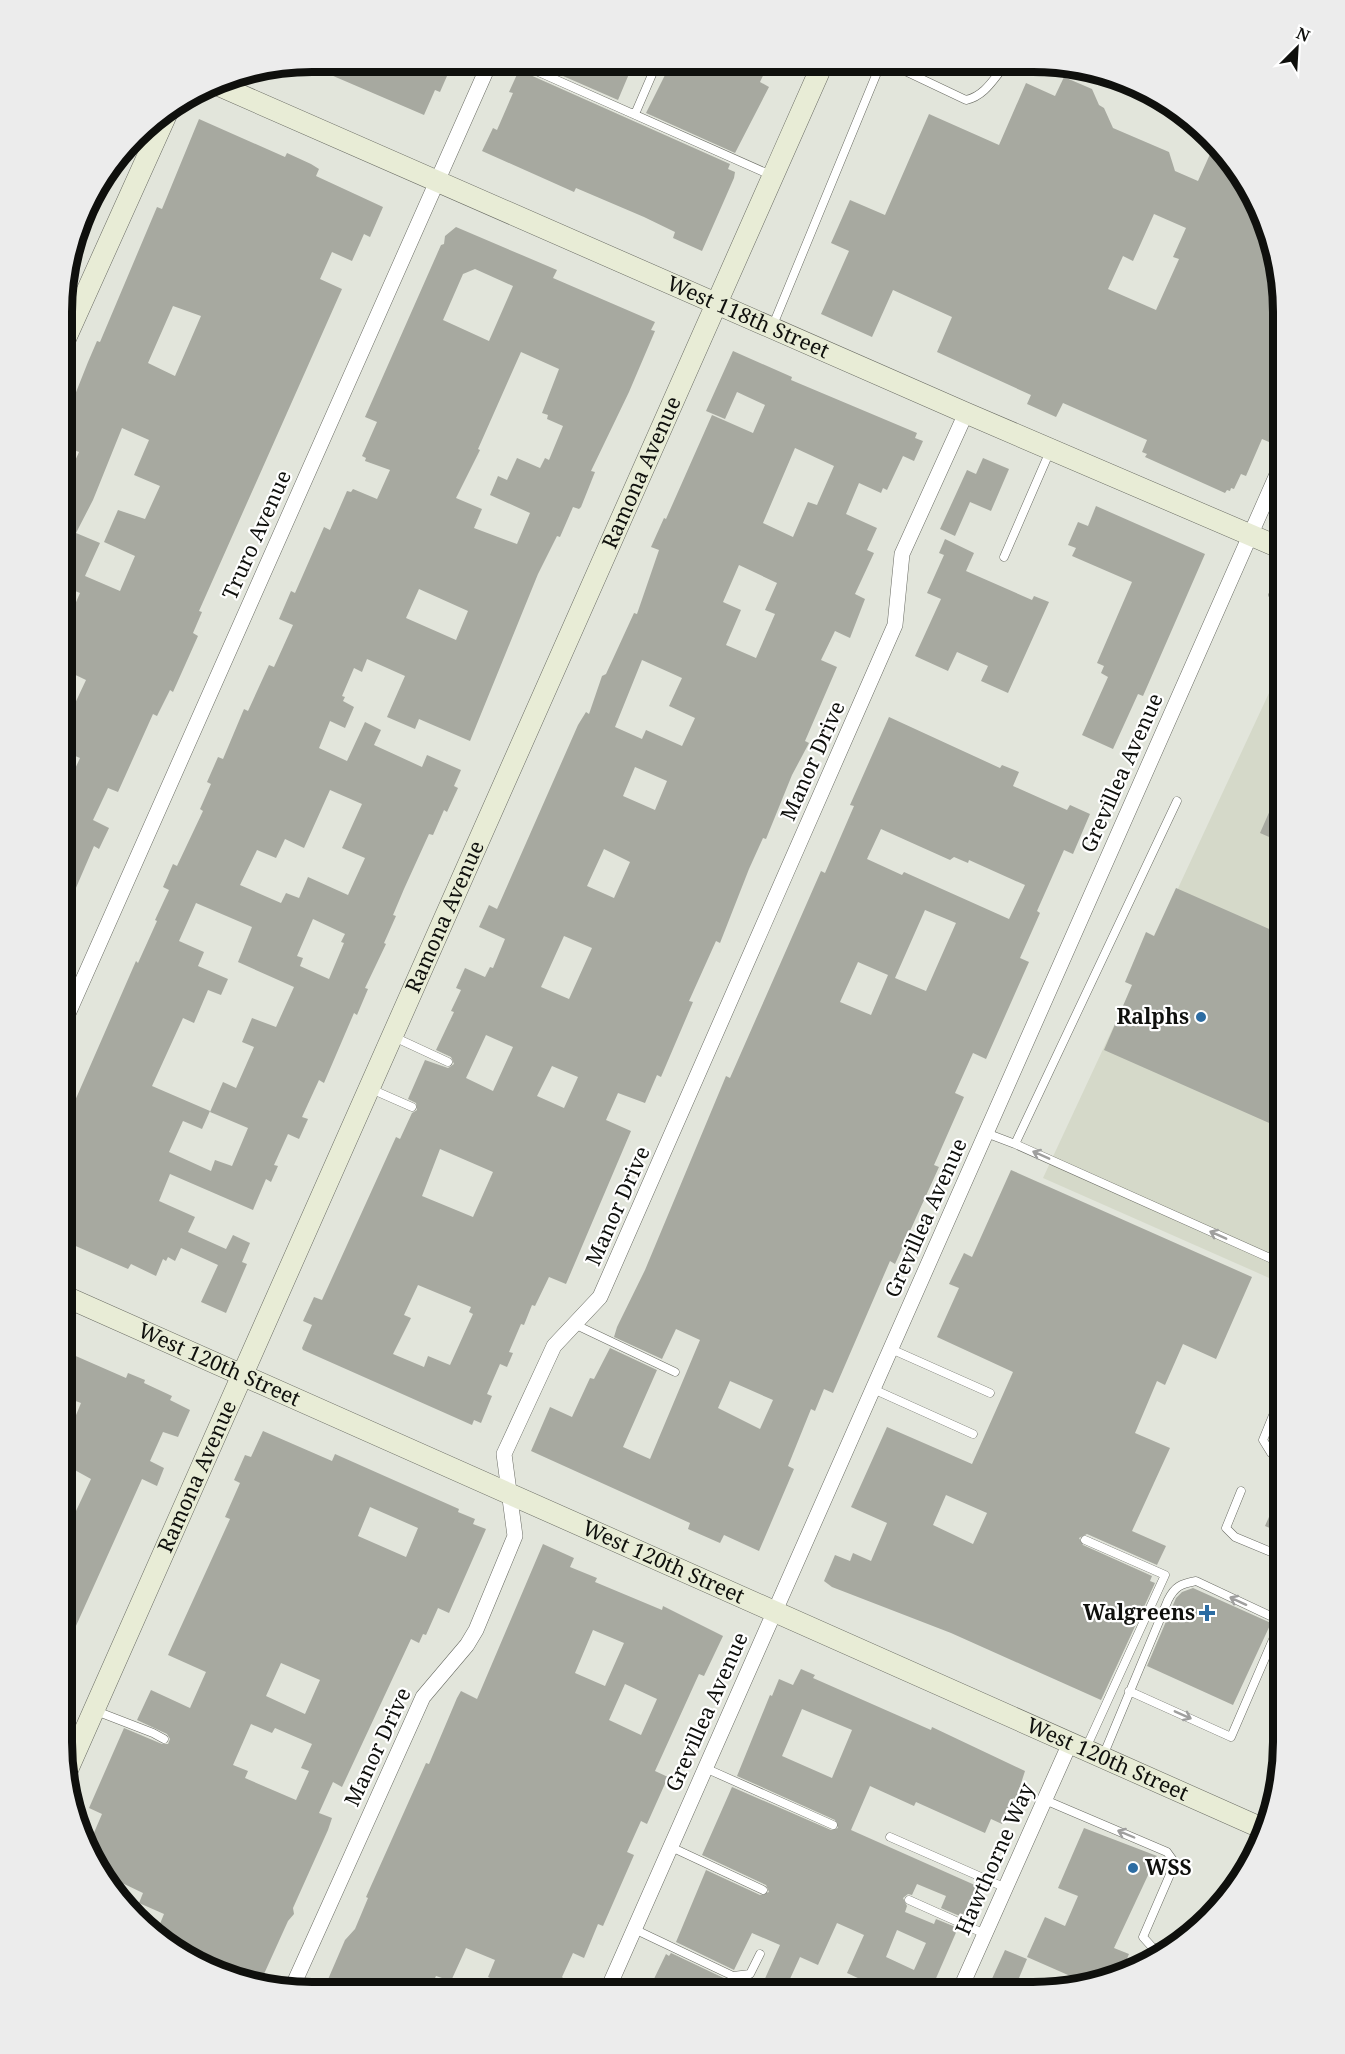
<svg xmlns="http://www.w3.org/2000/svg" width="1345" height="2054" viewBox="0 0 1345 2054" font-family="'Noto Serif',serif">
	<style>
		.built { fill: #d5d9c9 }
		.building { fill: #a7a9a0; fill-rule: evenodd }
		.lines { fill: none; stroke-linecap: round; stroke-linejoin: round }
		.lane-casing { stroke: #696b63; stroke-width: 9 }
		.street-casing { stroke: #696b63; stroke-width: 16 }
		.secondary-casing { stroke: #696b63; stroke-width: 22 }
		.lane { stroke: #fff; stroke-width: 8 }
		.street { stroke: #fff; stroke-width: 15 }
		.secondary { stroke: #e8ecd6; stroke-width: 21 }
		.oneway { stroke: #9f9f9e }
		.poi-dot { fill: #2c6ca2; stroke: #fff; stroke-width: 2 }
		.labels { text-anchor: middle; stroke-width: 4.5; stroke-linejoin: round; paint-order: stroke }
		.street-label { font-size: 21px; fill: #0f100d; stroke: #fff }
		.poi-label { font-size: 21px; font-weight: bold; fill: #0f100d; stroke: #fff; text-anchor: end }
		.rim { fill: none; stroke: #0f100d; stroke-width: 8 }
	</style>
	<rect width="100%" height="100%" fill="#e2e5db"/>
	<path class="built" d="M1283,663V1284L1043,1178Z"/>
	<path class="building" d="M312,62H440L436,72L447,76L440,92L435,90L424,115L303,63Z
		M531,62H634L618,100Z
		M671,63H769L760,82L769,87L735,153L646,113Z
		M519,70L730,164L728,169L735,172L734,178L702,251L673,238L675,232L644,217L576,188L574,192L482,151L493,128L497,130L513,93L509,92Z
		M1064,77L1092,89L1099,105L1104,108L1113,128L1169,152L1175,171L1198,181L1215,143L1231,159L1264,216L1284,312L1283,378L1275,396L1283,399V409L1269,442L1262,439L1246,476L1241,474L1234,489L1231,488L1230,491L1227,490L1225,493L1145,457L1147,454L1142,452L1147,440L1063,403L1056,417L1027,404L1031,395L937,352L952,317L893,290L872,337L821,314L849,251L831,243L850,200L885,215L929,114L999,145L1026,83L1055,96ZM1154,214L1186,228L1173,257L1179,259L1156,310L1108,289L1123,256L1133,261Z
		M199,119L285,157L287,153L311,164L319,169L316,176L383,207L370,237L364,234L352,261L332,252L320,279L342,289L199,611L202,612L193,633L198,636L173,692L170,690L157,716L153,714L118,792L108,788L93,820L109,828L99,849L94,846L63,918V795L80,758L63,751V729L86,680L63,669V632L80,593L63,586V488L79,452L63,446V425L88,362L97,341L100,342L157,207L162,209ZM173,306L201,316L175,376L148,363ZM122,428L149,440L134,475L160,486L145,519L118,510L104,542L135,556L120,591L85,576L100,543L76,533L93,500Z
		M456,227L557,270L553,278L655,322L651,330L655,331L629,392L591,471L595,472L581,507L579,509L573,507L560,537L557,536L538,574L470,741L419,719L415,729L387,717L405,676L367,659L362,672L354,668L342,696L345,697L343,701L354,707L345,728L330,721L319,748L347,761L365,722L381,730L374,745L422,767L427,755L461,770L454,786L458,788L447,812L444,810L433,835L429,834L404,889L393,915L396,916L384,943L386,944L365,988L368,989L357,1015L354,1013L324,1083L319,1080L302,1117L308,1119L299,1139L288,1134L274,1165L278,1166L271,1182L266,1179L253,1210L170,1174L159,1201L195,1217L188,1232L226,1249L233,1235L250,1243L242,1262L247,1264L226,1313L201,1302L218,1265L181,1248L175,1261L168,1257L166,1261L163,1259L156,1276L131,1264L128,1269L62,1240V1112L68,1100L74,1103L136,961L138,963L157,921L155,920L169,890L163,887L173,864L177,866L203,811L200,809L211,784L207,782L218,757L223,759L244,709L248,711L269,665L274,667L293,625L279,619L291,591L295,593L324,527L330,530L347,491L351,492L353,489L377,499L390,470L365,461L366,458L362,456L377,422L365,417L441,245L444,244L445,236ZM475,269L513,286L489,341L443,320L463,274ZM521,352L559,369L542,413L548,415L547,419L563,426L549,460L545,458L540,468L517,458L507,480L498,476L490,495L530,513L517,544L474,528L482,509L456,498L480,450L478,449ZM419,589L468,611L456,640L406,618ZM330,790L362,804L342,848L365,858L348,895L308,877L299,898L286,893L281,903L240,885L257,850L276,858L285,839L304,848ZM196,903L252,927L238,962L294,987L276,1027L252,1018L242,1042L254,1047L236,1088L223,1082L210,1112L248,1128L232,1166L215,1160L211,1171L169,1152L183,1121L202,1129L210,1111L152,1086L183,1018L194,1023L208,990L221,995L228,979L198,966L204,952L179,941ZM313,919L345,934L341,942L344,943L329,979L300,966L303,958L297,956Z
		M733,351L792,377L791,380L917,433L915,438L923,441L914,461L903,456L887,490L883,488L881,493L859,483L846,514L877,528L867,550L874,553L855,594L865,599L850,638L835,631L821,660L837,667L805,741L809,743L792,775L766,839L763,838L749,869L720,943L716,941L689,1001L693,1002L661,1077L657,1075L645,1103L618,1093L606,1120L631,1131L566,1284L549,1277L535,1306L532,1305L524,1325L521,1324L509,1352L513,1353L507,1367L500,1364L487,1394L492,1396L481,1423L474,1420L472,1425L303,1350L302,1348L312,1325L303,1321L314,1297L322,1300L396,1137L400,1139L412,1113L417,1110L416,1103L408,1099L425,1060L448,1068L454,1064L451,1057L436,1050L454,1012L451,1011L461,990L456,988L465,968L485,977L490,967L493,968L505,939L479,927L489,905L497,909L578,725L586,712L589,714L602,676L606,674L634,613L637,614L659,550L651,547L664,518L666,519L712,415L753,433L765,405L737,392L725,419L706,411ZM795,448L834,466L817,505L808,502L793,537L763,523ZM739,565L777,583L765,610L775,614L756,658L726,645L741,610L723,602ZM642,660L682,678L669,706L695,718L682,746L646,730L642,739L615,727ZM635,767L667,781L655,810L623,796ZM604,849L630,862L614,898L587,886ZM564,936L592,948L569,999L541,987ZM486,1035L513,1047L493,1091L466,1078ZM552,1066L578,1077L564,1108L537,1096ZM440,1149L493,1172L473,1217L422,1196ZM418,1285L471,1307L469,1312L473,1314L450,1365L428,1356L424,1367L393,1354L411,1318L404,1315Z
		M983,458L1009,469L991,511L970,502L955,536L940,529L967,470L976,474Z
		M1096,506L1205,554L1143,696L1138,694L1113,749L1082,735L1108,677L1101,673L1104,666L1097,663L1132,582L1072,556L1076,548L1068,545L1078,522L1088,526Z
		M945,539L974,553L966,571L1032,600L1034,596L1049,602L1008,693L981,681L988,666L957,652L948,671L915,656L941,599L927,593L944,555L939,553Z
		M889,717L1000,768L1002,765L1019,772L1013,786L1067,810L1070,805L1090,814L1073,854L1064,850L1037,911L1040,913L1020,958L1029,962L986,1059L973,1053L955,1093L964,1097L934,1165L939,1167L895,1264L890,1261L833,1393L824,1389L815,1411L811,1409L788,1466L794,1469L759,1551L724,1535L720,1543L688,1529L690,1523L531,1451L550,1407L572,1417L590,1378L594,1379L610,1348L657,1370L623,1447L650,1459L700,1340L676,1329L662,1359L614,1337L617,1327L645,1270L726,1076L730,1078L821,871L825,873L854,806L850,805ZM881,829L950,860L954,857L968,863L969,860L1025,885L1009,919L904,872L902,875L867,859ZM925,910L956,923L926,991L895,978ZM858,962L888,975L871,1015L840,1002ZM730,1381L773,1400L760,1429L718,1408Z
		M1283,781V843L1260,833Z
		M1176,888L1283,935V1129L1104,1050L1132,985L1125,982L1146,932L1154,936Z
		M1011,1170L1252,1277L1216,1359L1183,1344L1165,1385L1157,1381L1135,1433L1170,1448L1132,1531L1166,1546L1157,1565L1087,1534L1079,1538L1083,1545L1152,1576L1150,1581L1155,1583L1101,1700L951,1633L832,1587L824,1581L835,1555L850,1561L853,1553L871,1561L887,1523L851,1507L887,1427L972,1464L1013,1372L937,1337L959,1288L949,1284L964,1253L972,1257ZM946,1495L987,1513L973,1544L933,1525Z
		M62,1350L126,1378L128,1373L145,1380L144,1383L172,1396L170,1400L190,1410L178,1437L163,1432L150,1461L164,1468L157,1486L142,1479L62,1657V1504L76,1511L91,1479L62,1463V1449L81,1403L62,1396Z
		M263,1431L332,1461L335,1454L459,1509L458,1512L475,1519L473,1524L486,1529L449,1613L438,1608L426,1635L423,1634L419,1643L411,1639L342,1787L333,1782L319,1813L332,1818L328,1830L293,1908L294,1914L288,1921L259,1985L217,1974L160,1941L155,1936L164,1914L139,1903L143,1893L101,1873L87,1849L102,1814L89,1808L124,1728L162,1744H168L170,1739L167,1734L137,1720L151,1690L190,1708L206,1672L168,1655L230,1519L225,1517L240,1483L234,1480L245,1455L251,1457ZM370,1507L418,1528L406,1557L358,1536ZM281,1663L320,1680L305,1714L266,1696ZM251,1724L272,1733L275,1728L312,1744L301,1768L309,1771L296,1800L245,1778L248,1771L233,1765Z
		M1283,1485V1534L1265,1526Z
		M543,1544L574,1558L570,1567L597,1578L595,1582L662,1610L663,1606L723,1636L704,1676L699,1674L655,1771L668,1777L647,1824L641,1821L627,1852L634,1855L603,1926L598,1924L584,1958L573,1953L562,1977L565,1980L560,1991H508L510,1987L488,1977L495,1960L466,1948L451,1981L436,1976L429,1991H323L345,1940L355,1929L368,1898L366,1897L426,1763L429,1764L457,1698L461,1691L477,1699ZM593,1630L624,1643L605,1686L575,1673ZM625,1684L657,1699L641,1735L609,1720Z
		M1193,1588L1271,1623L1233,1705L1147,1666L1176,1598L1182,1592Z
		M801,1669L815,1675L813,1678L931,1730L932,1727L1025,1771L1016,1799L1013,1798L1002,1824L991,1819L985,1833L916,1802L914,1806L870,1786L851,1830L977,1886L962,1917L941,1908L946,1896L917,1884L912,1895L908,1894L903,1898L907,1906L905,1912L934,1924L936,1919L958,1928L930,1992H854L860,1979L847,1973L864,1935L837,1923L818,1965L800,1957L784,1992H759L780,1945L752,1933L734,1970L676,1942L706,1870L760,1895L769,1892L766,1885L702,1855L732,1787L831,1830L838,1828L835,1820L737,1776L770,1695L772,1696L779,1679L793,1685ZM802,1709L852,1730L832,1778L782,1756ZM897,1930L926,1943L914,1970L886,1957Z
		M1084,1828L1157,1856L1114,1948L1129,1954L1120,1975L1084,1982L1027,1957L1045,1917L1065,1926L1078,1896L1058,1888Z
		M1005,1950L1027,1959L1013,1992H986Z
		M671,1953L730,1981L725,1992L670,1991L652,1983L666,1954L669,1956Z"/>
	<g class="lines">
		<defs>
			<path id="lane" d="M516,62L773,176
				M888,63L966,100C985,96 994,78 1006,64
				M635,114L657,63
				M773,325L881,63
				M1004,557L1050,451
				M1273,595L1283,599
				M394,1037L448,1062
				M371,1089L412,1107
				M986,1133L1015,1144L1272,1259L1283,1234
				M1015,1144L1177,801
				M574,1324L675,1372
				M891,1349L990,1393
				M873,1389L973,1434
				M1283,1459L1271,1453L1263,1440L1283,1391
				M1241,1491L1226,1528L1235,1537L1283,1557
				M1085,1540L1165,1575L1086,1748
				M96,1711L153,1733L164,1739
				M1103,1756L1168,1600C1175,1586 1181,1584 1196,1581L1281,1621L1231,1737L1129,1691
				M705,1768L833,1825
				M1045,1800L1167,1852L1175,1863L1143,1937L1152,1947L1165,1952
				M890,1837L1006,1888
				M671,1847L763,1890
				M909,1900L985,1934
				M634,1929L733,1976L750,1974L760,1954
				M1034,1990L1037,1992
				M826,1992V1991"/>
			<path id="street" d="M63,1025L490,62
				M291,1990L423,1697L467,1645L476,1630L515,1536L504,1454L554,1346L600,1297L895,625L902,554L966,413
				M607,1991L1283,461
				M959,1992L1070,1743"/>
			<g id="secondary">
				<path id="s1" d="M213,83L966,413L1283,549"/>
				<path d="M64,342L168,111"/>
				<path id="s2" d="M62,1295L1266,1830"/>
				<path id="s3" d="M67,1771L823,63"/>
			</g>
		</defs>
		<use href="#lane" class="lane-casing"/>
		<use href="#street" class="street-casing"/>
		<use href="#secondary" class="secondary-casing"/>
		<use href="#lane" class="lane"/>
		<use href="#street" class="street"/>
		<use href="#secondary" class="secondary"/>
	</g>
	<defs><path id="oneway-shaft" d="M-6 0H5M1.5-3L5.5 0L1.5 3" fill="none" stroke-width="1.6" stroke-linecap="round" stroke-linejoin="round" transform="scale(1.5)"/></defs>
	<g class="oneway">
		<use href="#oneway-shaft" transform="translate(1041 1155) rotate(-156)"/>
		<use href="#oneway-shaft" transform="translate(1218 1235) rotate(-156)"/>
		<use href="#oneway-shaft" transform="translate(1238 1601) rotate(-155)"/>
		<use href="#oneway-shaft" transform="translate(1183 1715) rotate(24)"/>
		<use href="#oneway-shaft" transform="translate(1126 1834) rotate(-157)"/>
	</g>
	<g class="poi-dot">
		<circle cx="1201" cy="1017" r="6"/>
		<path d="M1204 1604h6v6h6v6h-6v6h-6v-6h-6v-6h6z"/>
		<circle cx="1133" cy="1868" r="6"/>
	</g>
	<g class="labels">
		<g class="street-label">
			<text dy="7" stroke="none"><textPath href="#s1" startOffset="584">West 118th Street</textPath></text>
			<text dy="7" stroke="none"><textPath href="#s3" startOffset="1420">Ramona Avenue</textPath></text>
			<text transform="translate(257 535) rotate(-66)" y="7">Truro Avenue</text>
			<text transform="translate(813 761) rotate(-66)" y="7">Manor Drive</text>
			<text transform="translate(1122 773) rotate(-66)" y="7">Grevillea Avenue</text>
			<text dy="7" stroke="none"><textPath href="#s3" startOffset="934">Ramona Avenue</textPath></text>
			<text transform="translate(618 1206) rotate(-66)" y="7">Manor Drive</text>
			<text transform="translate(926 1218) rotate(-66)" y="7">Grevillea Avenue</text>
			<text dy="7" stroke="none"><textPath href="#s2" startOffset="172">West 120th Street</textPath></text>
			<text dy="7" stroke="none"><textPath href="#s3" startOffset="322">Ramona Avenue</textPath></text>
			<text dy="7" stroke="none"><textPath href="#s2" startOffset="658">West 120th Street</textPath></text>
			<text transform="translate(707 1712) rotate(-66)" y="7">Grevillea Avenue</text>
			<text transform="translate(378 1747) rotate(-65)" y="7">Manor Drive</text>
			<text dy="7" stroke="none"><textPath href="#s2" startOffset="1144">West 120th Street</textPath></text>
			<text transform="translate(995 1859) rotate(-66)" y="7">Hawthorne Way</text>
		</g>
		<g class="poi-label">
			<text x="1189" y="1024">Ralphs</text>
			<text x="1195" y="1620">Walgreens</text>
			<text x="1145" y="1875" text-anchor="start">WSS</text>
		</g>
	</g>
	<path d="M0 0H1345V2054H0ZM312 72H1033A240 240 0 0 1 1273 312V1742A240 240 0 0 1 1033 1982H312A240 240 0 0 1 72 1742V312A240 240 0 0 1 312 72Z" fill="#ececec" fill-rule="evenodd"/>
	<path class="rim" d="M312 72H1033A240 240 0 0 1 1273 312V1742A240 240 0 0 1 1033 1982H312A240 240 0 0 1 72 1742V312A240 240 0 0 1 312 72Z"/>
	<g transform="translate(1297 48) rotate(24)" stroke="#ffffff" stroke-width="4.5" paint-order="stroke">
	<path d="M0-4.5L10 22L0 15L-10 22Z" fill="#0f100d"/>
	<text y="-9" font-size="16" font-weight="bold" text-anchor="middle" fill="#0f100d">N</text>
	</g>
</svg>
